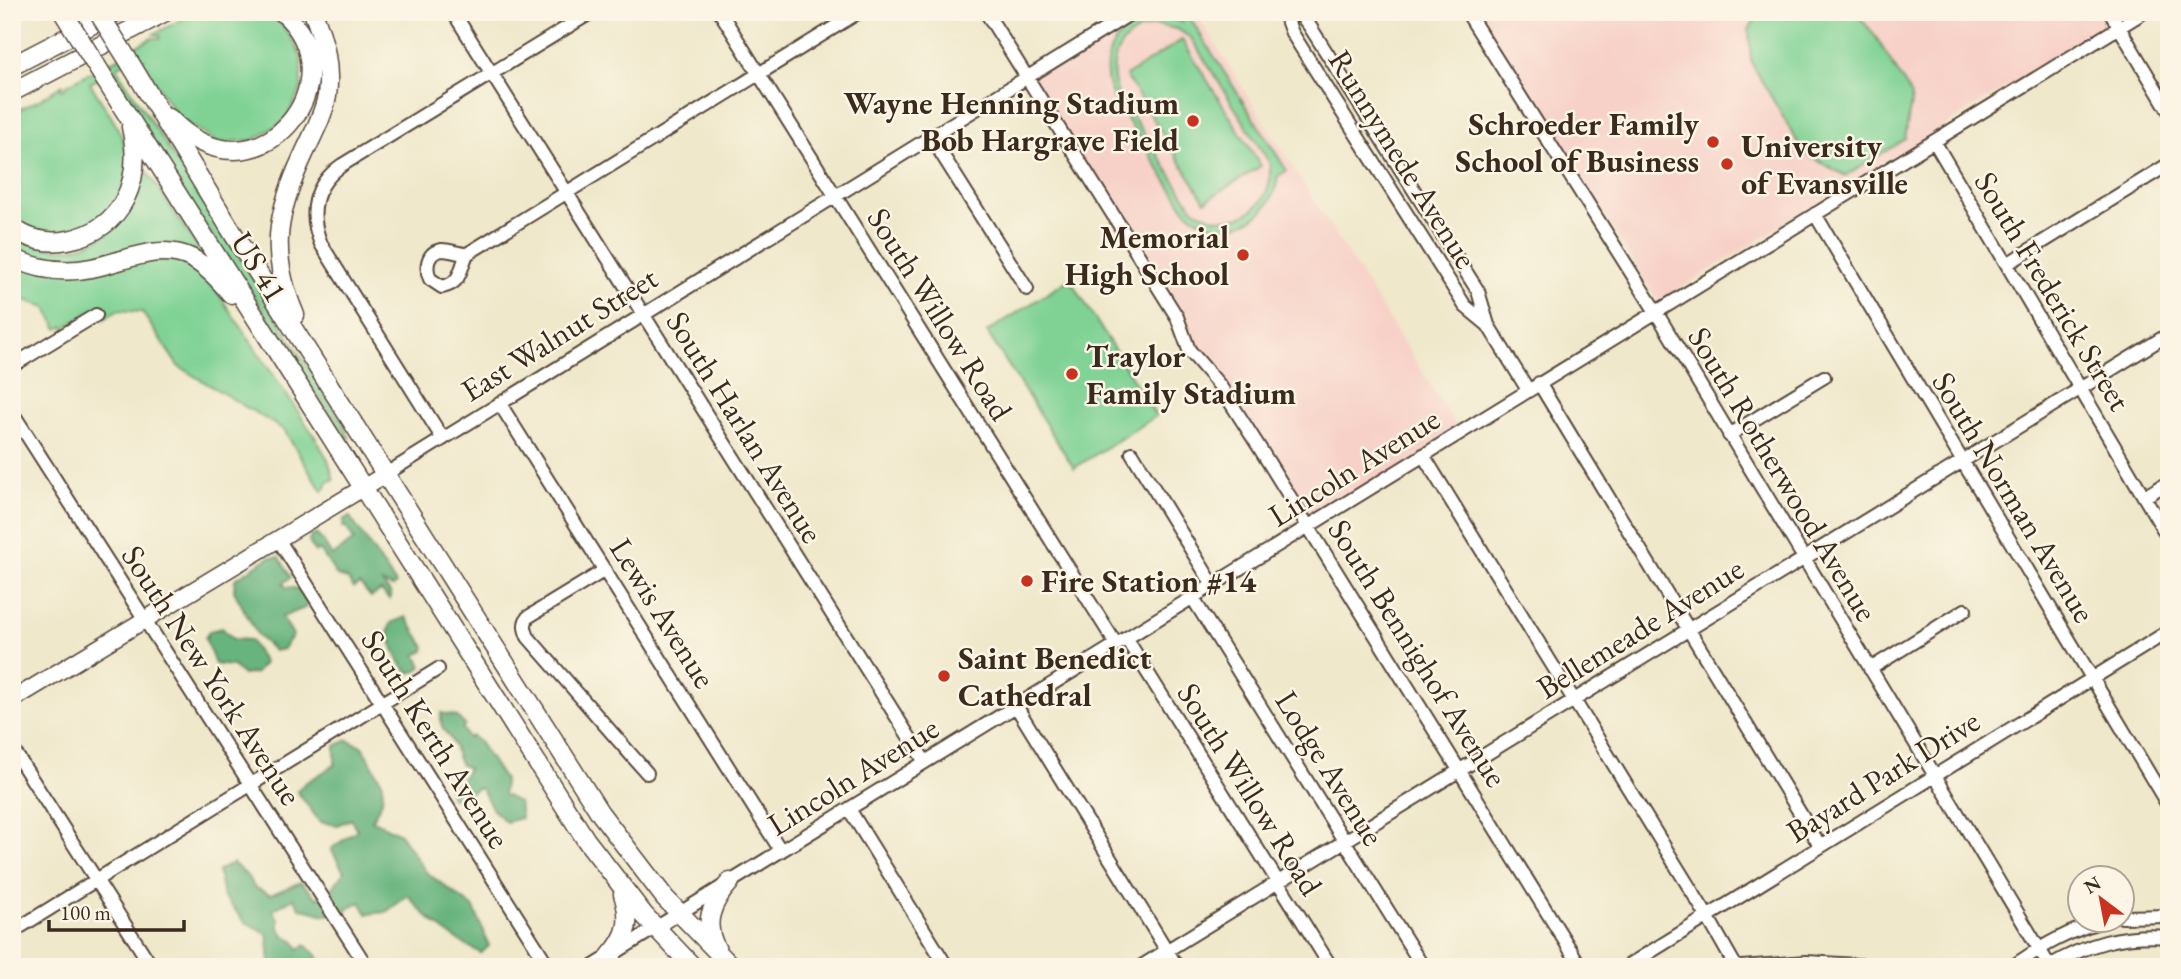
<svg xmlns="http://www.w3.org/2000/svg" width="2181" height="979" viewBox="0 0 2181 979" font-family="'EB Garamond',serif">
	<style>
		.built { fill: #f7d1c8 }
		.green { fill: #7fd294; stroke: #5d7e59; stroke-width: 2; fill-rule: evenodd }
		.forest { fill: #67b47e; stroke: #516f4e; stroke-width: 2 }
		.lines { fill: none; stroke-linecap: round; stroke-linejoin: round }
		.minor-casing { stroke: #564638; stroke-width: 16 }
		.major-casing { stroke: #564638; stroke-width: 19 }
		.highway-casing { stroke: #564638; stroke-width: 21 }
		.minor { stroke: #fff; stroke-width: 12 }
		.major { stroke: #fff; stroke-width: 16 }
		.highway { stroke: #fff; stroke-width: 18 }
		.highway-bridge-casing { stroke: #564638; stroke-width: 21; stroke-linecap: butt }
		.highway-bridge { stroke: #fff; stroke-width: 18 }
		.poi-dot { fill: #c8321e; stroke: #fcf5e5; stroke-width: 2.5 }
		.labels { text-anchor: middle; stroke-width: 5; stroke-linejoin: round; paint-order: stroke }
		.poi-label { font-size: 32px; font-weight: bold; fill: #3b2a1e; stroke: #fcf5e5; text-anchor: start }
		.street-label { font-size: 32px; fill: #3b2a1e; stroke: #fcf5e5 }
	</style>
	<rect width="100%" height="100%" fill="#fcf5e5"/>
	<filter id="ink" filterUnits="userSpaceOnUse"><feTurbulence type="fractalNoise" baseFrequency=".0143" numOctaves="2"/><feDisplacementMap in="SourceGraphic" scale="14" xChannelSelector="R" yChannelSelector="G"/><feConvolveMatrix kernelMatrix="1 2 1 2 8 2 1 2 1" color-interpolation-filters="sRGB"/></filter>
	<filter id="wash" filterUnits="userSpaceOnUse"><feTurbulence type="fractalNoise" baseFrequency=".00686" numOctaves="4" result="noise"/><feDisplacementMap in="SourceGraphic" scale="28" xChannelSelector="R" yChannelSelector="G"/><feGaussianBlur stdDeviation="1.57" result="paint"/><feColorMatrix in="noise" values="0 0 0 0 0 0 0 0 0 0 0 0 0 0 0 0 0 1.4 0 .05"/><feComposite in="paint" operator="in"/></filter>
	<g filter="url(#wash)">
		<rect width="100%" height="100%" fill="#efe8cb"/>
		<path class="built" d="M1133,12H1195L1460,432L1309,526L1026,78Z
			M1479,12H2099L2107,25L1658,302Z"/>
		<path class="green" d="M196,12H268L279,20L296,45L301,59V90L285,120L254,140L218,143L177,116L137,55L116,68L229,241L341,420L350,438L348,439L314,390L249,287L219,246L108,74L90,83C102,104 121,127 126,150C136,192 102,230 62,233C55,234 47,235 40,233C29,231 21,224 12,217V113L39,100L64,84L60,89L63,90L68,84L134,50L133,48L152,38H160V35L154,34Z
			M1186,12L1287,171L1278,176C1272,223 1223,243 1186,211L1114,99C1089,50 1131,6 1182,22L1179,17ZM1154,25L1177,29L1191,38L1269,162C1278,209 1229,236 1192,207L1118,94C1106,62 1118,33 1154,25Z
			M1761,12H1855L1874,34L1912,96L1905,139L1846,176L1804,153L1751,62L1749,30L1757,15Z
			M1182,40L1261,166L1205,201L1126,76Z
			M143,166L203,255L182,247L99,261L58,263L28,256L12,249V235C25,239 47,249 60,249C93,249 130,222 138,189C140,182 140,174 141,167Z
			M148,260L179,261L207,277L315,437L328,460L334,480L328,481L326,488L322,491L284,430L178,366L142,312L118,310L104,319L97,308L64,328L63,326L58,329L46,307L12,296V265Z
			M1070,279L1156,416L1074,468L987,332Z"/>
		<path class="forest" d="M350,517L396,584L393,587L382,583L391,594L389,599L381,591L371,597L360,584L353,588L348,579L337,576L320,550L315,552L309,542L310,537L316,534L323,541L332,556L354,540L346,527H343L344,519Z
			M270,557H279L291,577L283,583L286,587L300,589L308,599L307,607L282,617L293,635L283,649L274,651L258,636L234,591L235,579Z
			M406,617L425,647L424,651L416,655L422,666L417,671L410,673C396,663 395,648 388,634L391,623Z
			M222,628L233,639L250,640L264,663L256,673L243,675L233,666L215,664L205,638L210,631Z
			M441,713L456,716L465,725L462,728L468,738L472,736L479,742L504,780L503,794L519,803L521,818L506,822L493,810L482,789L478,788L459,799L450,797L449,788L461,780L468,768L461,765C455,755 457,753 453,744C447,728 440,735 441,713Z
			M347,740L362,746L383,784L382,801L372,820L400,834L426,872L474,908L489,946L481,953C453,939 427,921 408,895L386,912L367,914L360,902L348,909L346,913L325,915L300,908L294,898L273,910L279,921V928L285,936L294,941L299,949L305,945L316,954L323,967H270L268,935L245,922L223,896L218,871L233,863L247,876L254,887L270,895L301,882L317,898L331,890L344,872L331,849L357,830L351,819L337,825L320,822L297,791L305,783L335,765V746Z"/>
	</g>
	<g filter="url(#ink)">
		<g class="lines">
			<defs>
				<path id="minor" d="M453,12L925,762
					M720,12L1116,644
					M986,12L1177,317L1189,350L1220,386L1259,447L1581,967
					M1284,12L1292,33L1465,306L1488,325
					M1298,12L1309,25L1478,291L1488,325L1528,390
					M1467,12L1656,312L2050,967
					M2110,12L2169,111
					M931,137L1027,289
					M1934,141L2169,539
					M1815,214L2169,807
					M467,254C460,269 461,284 442,287L430,279C425,267 427,252 442,250C450,250 459,254 467,254L859,12
					M2007,264L2169,164
					M12,366L96,315
					M1539,383L1820,846
					M500,404L781,851
					M12,412L367,967
					M1729,435L1824,377
					M443,439L321,244C308,212 314,185 342,165L592,12
					M1132,453L1213,585
					M1423,455L1707,916L1736,967
					M386,474L1133,12
					M2144,497L2169,482
					M278,539L549,967
					M605,570L528,617C523,624 525,630 528,637L647,773
					M1192,597L1423,967
					M1126,638L1331,967
					M1870,669L1965,610
					M1016,706L1177,967
					M12,748L152,967
					M849,809L947,967
					M2122,917L2169,916
					M12,932L438,669
					M592,967L2144,12
					M1140,967L2169,334
					M1626,967L2169,631
					M1742,967L1806,962L1892,967
					M2012,967C2042,946 2071,929 2107,920
					M2048,967C2086,944 2124,933 2169,937"/>
				<path id="major" d="M12,700L386,474"/>
				<path id="highway" d="M130,63L234,235L600,813L665,898L732,967
					M12,66L116,12
					M104,78L586,840L644,915L693,967
					M12,92L165,12
					M169,118C258,211 360,78 282,12
					M12,227C28,240 49,244 68,240C124,229 143,179 131,127
					M12,258C37,269 64,274 91,268C124,262 159,242 191,258C207,266 220,281 231,294
					M295,315C269,254 276,214 303,156C312,136 323,117 327,96C331,66 324,40 313,12
					M717,950C702,924 711,903 730,882
					M610,956C629,935 631,920 623,894"/>
			</defs>
			<use href="#minor" class="minor-casing"/>
			<use href="#major" class="major-casing"/>
			<use href="#highway" class="highway-casing"/>
			<use href="#minor" class="minor"/>
			<use href="#major" class="major"/>
			<use href="#highway" class="highway"/>
			<defs>
				<path id="highway-bridge" d="M63,12L104,78
					M98,12L130,63"/>
			</defs>
			<use href="#highway-bridge" class="highway-bridge-casing"/>
			<use href="#highway-bridge" class="highway-bridge"/>
		</g>
	</g>
	<g class="poi-dot">
		<circle cx="1193" cy="121" r="7"/>
		<circle cx="1713" cy="142" r="7"/>
		<circle cx="1727" cy="164" r="7"/>
		<circle cx="1243" cy="255" r="7"/>
		<circle cx="1072" cy="374" r="7"/>
		<circle cx="1027" cy="581" r="7"/>
		<circle cx="944" cy="676" r="7"/>
	</g>
	<g class="labels">
		<g class="poi-label">
			<text x="1179" y="114" text-anchor="end">Wayne Henning Stadium<tspan x="1179" dy="37">Bob Hargrave Field</tspan></text>
			<text x="1699" y="135" text-anchor="end">Schroeder Family<tspan x="1699" dy="37">School of Business</tspan></text>
			<text x="1741" y="157">University<tspan x="1741" dy="37">of Evansville</tspan></text>
			<text x="1229" y="248" text-anchor="end">Memorial<tspan x="1229" dy="37">High School</tspan></text>
			<text x="1086" y="367">Traylor<tspan x="1086" dy="37">Family Stadium</tspan></text>
			<text x="1041" y="592">Fire Station #14</text>
			<text x="958" y="669">Saint Benedict<tspan x="958" dy="37">Cathedral</tspan></text>
		</g>
		<g class="street-label">
			<text transform="translate(1403 159) rotate(58)" y="11">Runnymede Avenue</text>
			<text transform="translate(259 267) rotate(58)" y="11">US 41</text>
			<text transform="translate(2053 291) rotate(59)" y="11">South Frederick Street</text>
			<text transform="translate(940 314) rotate(58)" y="11">South Willow Road</text>
			<text transform="translate(559 334) rotate(-32)" y="11">East Walnut Street</text>
			<text transform="translate(745 427) rotate(58)" y="11">South Harlan Avenue</text>
			<text transform="translate(1354 467) rotate(-32)" y="11">Lincoln Avenue</text>
			<text transform="translate(1783 474) rotate(59)" y="11">South Rotherwood Avenue</text>
			<text transform="translate(2014 497) rotate(59)" y="11">South Norman Avenue</text>
			<text transform="translate(663 613) rotate(58)" y="11">Lewis Avenue</text>
			<text transform="translate(1640 628) rotate(-32)" y="11">Bellemeade Avenue</text>
			<text transform="translate(1418 653) rotate(58)" y="11">South Bennighof Avenue</text>
			<text transform="translate(212 675) rotate(57)" y="11">South New York Avenue</text>
			<text transform="translate(436 739) rotate(58)" y="11">South Kerth Avenue</text>
			<text transform="translate(1330 768) rotate(58)" y="11">Lodge Avenue</text>
			<text transform="translate(853 776) rotate(-32)" y="11">Lincoln Avenue</text>
			<text transform="translate(1883 776) rotate(-32)" y="11">Bayard Park Drive</text>
			<text transform="translate(1250 789) rotate(58)" y="11">South Willow Road</text>
		</g>
	</g>
	<rect width="2181" height="979" fill="none" stroke="#fcf5e5" stroke-width="42"/>
	<g transform="translate(2101 899) rotate(328)"><circle r="33" fill="#fcf5e5" stroke="#afa495" stroke-width="2"/>
	<path d="M0-5L12 26L0 18L-12 26Z" fill="#c8321e"/>
	<text y="-10" font-size="19" font-weight="bold" text-anchor="middle" fill="#3b2a1e">N</text>
	</g>
	<path d="M49 920v10h135v-10" fill="none" stroke="#3b2a1e" stroke-width="3.5"/>
	<text x="60" y="920" font-size="21" fill="#3b2a1e" stroke="#fcf5e5" stroke-width="5" paint-order="stroke">100 m</text>
</svg>
